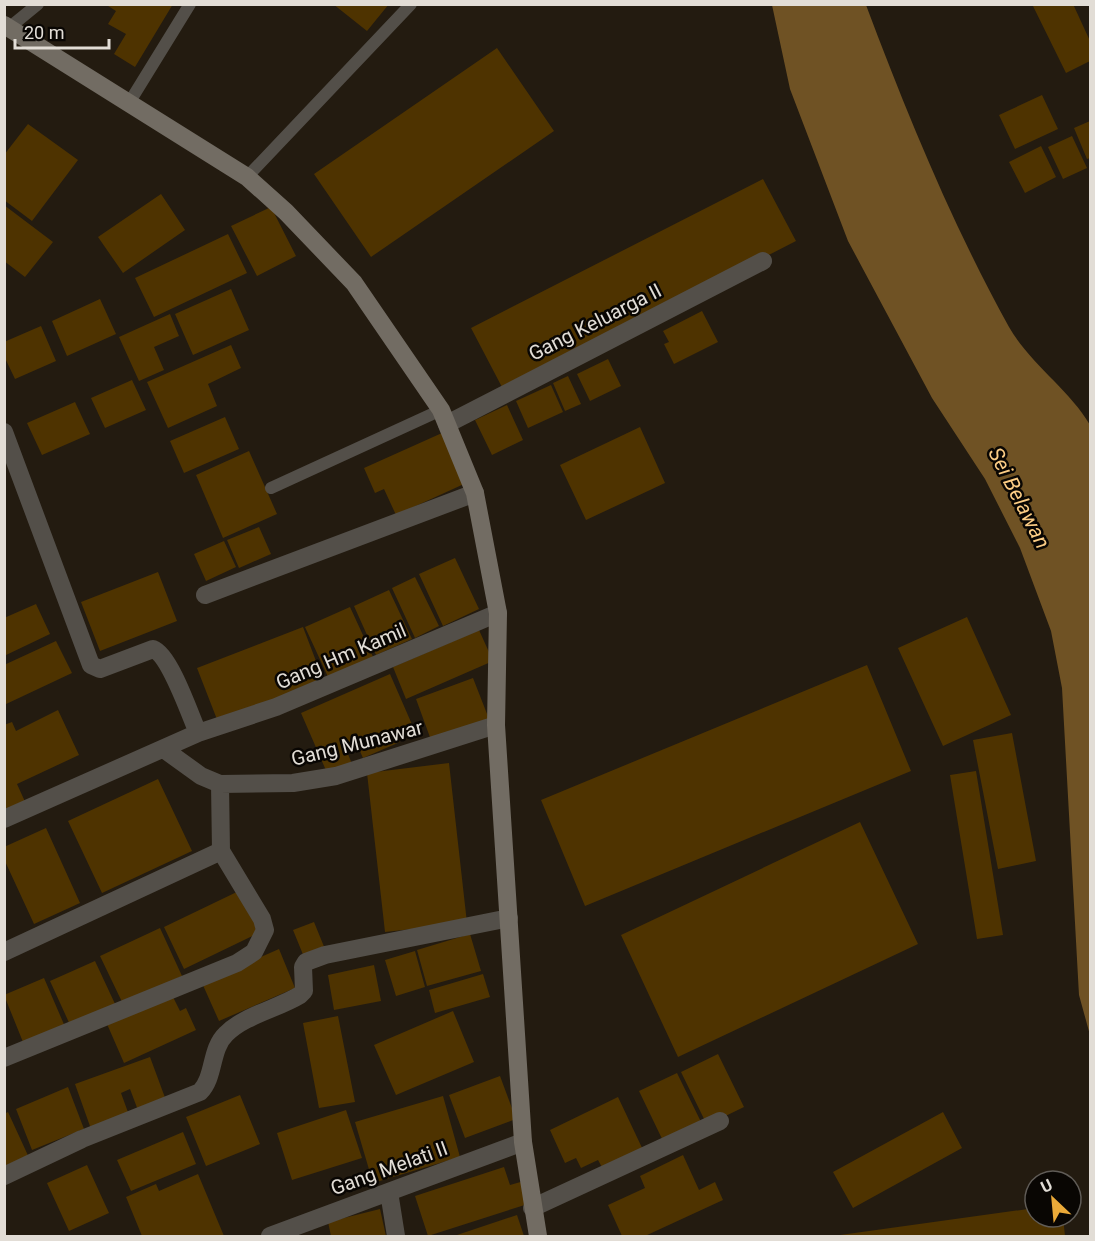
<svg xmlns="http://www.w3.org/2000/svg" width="1095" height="1241" viewBox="0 0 1095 1241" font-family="Roboto,sans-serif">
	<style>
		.water { fill: #6f5224 }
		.building { fill: #4e3300 }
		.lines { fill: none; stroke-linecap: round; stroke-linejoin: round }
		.lane { stroke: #534f49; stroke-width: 12 }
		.street { stroke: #534f49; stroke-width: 18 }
		.secondary { stroke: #726c63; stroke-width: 18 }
		.labels { text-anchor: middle; stroke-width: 5; stroke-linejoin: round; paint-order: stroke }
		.street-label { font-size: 20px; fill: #e2ddd6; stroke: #090603 }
		.water-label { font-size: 21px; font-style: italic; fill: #fccd85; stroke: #090603 }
	</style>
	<rect width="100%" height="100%" fill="#231b10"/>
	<path class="water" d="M772,5H866C907,114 952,224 1009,327C1030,364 1069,389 1090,425V1035L1079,995L1062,688L1051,631L1020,548L985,479L932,398L848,241L790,89Z"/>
	<path class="building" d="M105,4H173L135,67L114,54L126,34L108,24L116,11Z
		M333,4H389L367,31Z
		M1032,4H1073L1090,41V61L1066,73Z
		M497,48L554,131L371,257L314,174Z
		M1042,95L1058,129L1015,149L999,115Z
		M1090,121V158L1087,159L1074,128Z
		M28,124L78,160L32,221L4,200V155Z
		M1072,136L1087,168L1063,179L1048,147Z
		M1041,146L1056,177L1025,193L1009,162Z
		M763,179L796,241L504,391L471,328Z
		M161,194L185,230L123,273L98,237Z
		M4,205L53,242L25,277L4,261Z
		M271,207L296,256L257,276L231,226Z
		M228,234L247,273L154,317L135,278Z
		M231,289L249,330L193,355L175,314Z
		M100,299L116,334L67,356L52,321Z
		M702,311L718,342L674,364L664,344L669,342L663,331Z
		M170,314L179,336L154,347L164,370L139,381L119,337Z
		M41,326L56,361L15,379L4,356V342Z
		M231,345L241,368L208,384L217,406L168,428L147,382Z
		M608,359L621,386L590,401L577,374Z
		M568,376L581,404L565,411L553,383Z
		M132,380L146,410L105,428L91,398Z
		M551,385L563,412L528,428L516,401Z
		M75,402L90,434L42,455L27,423Z
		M507,405L523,440L492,455L475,420Z
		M225,417L239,449L184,473L170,441Z
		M640,427L665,483L586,520L560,465Z
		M442,433L464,484L396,515L384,489L375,493L364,468Z
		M249,451L277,514L223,538L196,475Z
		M259,527L271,554L239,568L227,540Z
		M224,541L236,567L206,581L194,554Z
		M455,558L479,609L443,626L419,574Z
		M158,572L177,621L100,651L81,602Z
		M415,577L439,626L415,638L392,588Z
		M389,590L412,639L376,655L354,606Z
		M36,604L50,634L4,656V618Z
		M350,607L374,659L329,679L305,627Z
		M967,617L1011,715L943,746L898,648Z
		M303,627L324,682L218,722L197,668Z
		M479,630L493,661L406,699L393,667Z
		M56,641L72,673L4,705V665Z
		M867,665L911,771L585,906L541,800Z
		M390,674L414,729L398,736L400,742L363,758L359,749L348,754L352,764L328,775L301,713Z
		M473,678L489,719L431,740L416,699Z
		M58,710L79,755L17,784L27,806L4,811V725L12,722L16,731Z
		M1012,733L1036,861L998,869L973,740Z
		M449,763L467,923L385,932L367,773Z
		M976,771L1003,935L977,939L950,775Z
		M158,779L192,851L102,893L68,821Z
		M860,822L918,944L678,1057L621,935Z
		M46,828L80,903L34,924L4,859V847Z
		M243,889L263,931L184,969L164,927Z
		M314,922L325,949L304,957L293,930Z
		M160,928L182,976L123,1004L100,956Z
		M470,934L481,971L427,986L417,950Z
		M279,949L295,988L219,1021L202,983Z
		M415,951L425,987L396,996L385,960Z
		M95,961L116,1006L71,1027L50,981Z
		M374,965L381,1001L334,1010L328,975Z
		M483,974L490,997L435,1013L429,990Z
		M44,978L66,1029L25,1047L4,995Z
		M172,995L180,1011L186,1008L196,1030L124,1063L107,1024Z
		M453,1011L474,1062L396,1095L374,1045Z
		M338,1016L355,1102L319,1108L303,1023Z
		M718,1054L744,1107L707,1125L681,1072Z
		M150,1057L167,1103L139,1113L130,1089L121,1093L129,1115L91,1129L75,1084Z
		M677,1073L703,1126L665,1145L639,1091Z
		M500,1076L516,1119L465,1138L449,1095Z
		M68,1087L84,1129L32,1150L16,1109Z
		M240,1095L260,1144L206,1166L186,1117Z
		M443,1096L460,1157L373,1183L355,1122Z
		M618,1097L644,1152L604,1171L598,1160L581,1168L576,1158L565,1163L550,1130Z
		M346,1110L362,1158L292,1180L277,1133Z
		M8,1112L31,1162L4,1175V1114Z
		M943,1112L962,1148L853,1208L833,1172Z
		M183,1132L196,1164L131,1191L117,1160Z
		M683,1155L699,1190L715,1182L723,1200L645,1236H622L608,1205L645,1188L640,1176Z
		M87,1165L109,1213L69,1231L47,1183Z
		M504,1167L510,1185L524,1181L531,1203L428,1236L415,1196Z
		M198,1174L224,1236H142L126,1197L156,1184L159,1191Z
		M1035,1208V1217H1063L1065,1236H833Z
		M380,1209L386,1236H331L328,1222Z
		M517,1215L524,1236H454Z"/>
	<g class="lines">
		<path class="lane" d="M10,27L38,4
			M129,103L190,4
			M247,177L411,4
			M271,488L441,410"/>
		<path class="street" d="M447,424L763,261
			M4,432L91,665L100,669L153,649C170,655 190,715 198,733
			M205,595L475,493
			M165,750L201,776L220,784L293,783L336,776L496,725
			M4,819L198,733L276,707L498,613
			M4,952L221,851L220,784
			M4,1058L237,963L254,952L265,930L262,919L221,851
			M4,1176L82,1139L200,1092C215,1077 210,1049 226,1034C245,1015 277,1009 300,995L304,991L303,967L306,962L325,955L509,918
			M389,1192L396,1236
			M532,1208L720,1121
			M270,1236L523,1142"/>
		<path class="secondary" d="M4,25L247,177L286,212L354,283L441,410L475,493L498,613L496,725L523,1142L538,1236"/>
	</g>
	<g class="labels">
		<g class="street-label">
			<text transform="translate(595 322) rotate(-27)" y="7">Gang Keluarga II</text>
			<text transform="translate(341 656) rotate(-23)" y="7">Gang Hm Kamil</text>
			<text transform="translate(357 743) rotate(-14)" y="7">Gang Munawar</text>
			<text transform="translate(389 1168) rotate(-20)" y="7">Gang Melati II</text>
		</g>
		<g class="water-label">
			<text transform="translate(1019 498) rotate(63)" y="7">Sei Belawan</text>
		</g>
	</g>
	<rect width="1095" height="1241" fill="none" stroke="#e2ddd6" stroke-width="12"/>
	<g transform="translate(1053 1199) rotate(334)"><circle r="28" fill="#090603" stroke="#605c57" stroke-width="1.5"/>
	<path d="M0-4.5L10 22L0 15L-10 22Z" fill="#ebaa39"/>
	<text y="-9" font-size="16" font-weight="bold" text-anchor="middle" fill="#e2ddd6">U</text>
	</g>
	<path d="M15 39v9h94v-9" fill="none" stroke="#e2ddd6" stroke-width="3"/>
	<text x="24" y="39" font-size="18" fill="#e2ddd6" stroke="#090603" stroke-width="4.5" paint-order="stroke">20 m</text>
</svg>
